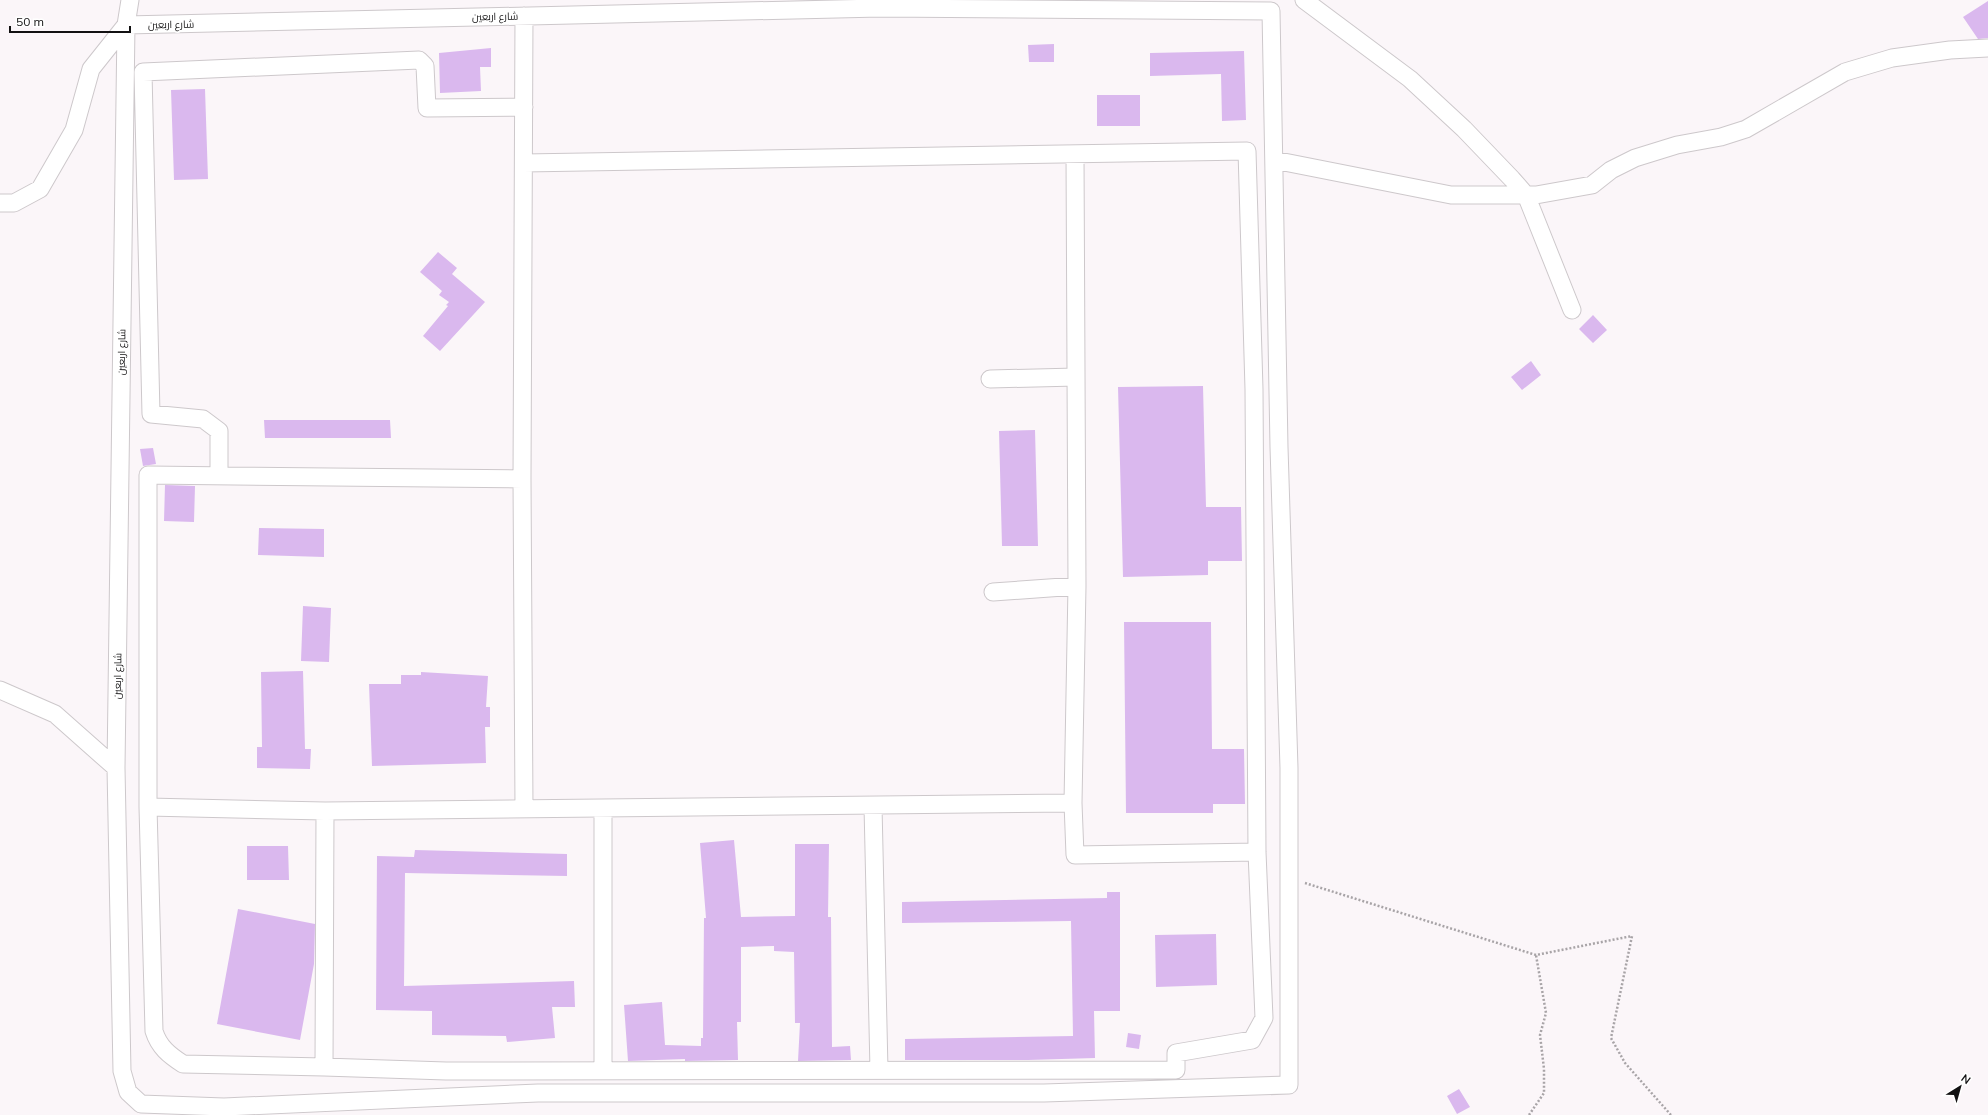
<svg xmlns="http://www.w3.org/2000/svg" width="1988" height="1115" viewBox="0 0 1988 1115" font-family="Mulish,Cairo,sans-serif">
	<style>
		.building { fill: #dab8ee }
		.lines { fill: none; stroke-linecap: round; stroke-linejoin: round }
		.street-casing { stroke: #cdc8cb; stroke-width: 19 }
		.path { stroke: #a8a4a7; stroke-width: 2.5; stroke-dasharray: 2 2; stroke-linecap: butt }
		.street { stroke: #fff; stroke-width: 17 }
		.labels { text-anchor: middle; stroke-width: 3.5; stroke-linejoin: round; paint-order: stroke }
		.street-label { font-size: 10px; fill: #121112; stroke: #fff }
	</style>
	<rect width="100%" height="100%" fill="#fbf6f9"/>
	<path class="building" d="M1988,1V38L1978,39L1963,17Z
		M1054,44V62H1029L1028,45Z
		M491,48V67H480L481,91L440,93L439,53Z
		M1244,51L1246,120L1222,121L1221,74L1150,76V53Z
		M205,89L208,179L174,180L171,90Z
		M1097,95H1140V126H1097Z
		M438,252L457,268L452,274L485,302L440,351L423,336L448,306L446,305L449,302L439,295L442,291L420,272Z
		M1593,315L1607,330L1593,343L1579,329Z
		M1531,361L1541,375L1522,390L1511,377Z
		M1203,386L1206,507H1241L1242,561H1208V575L1123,577L1118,387Z
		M264,420H390L391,438H265Z
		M1035,430L1038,546H1002L999,431Z
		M153,448L156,464L143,466L140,449Z
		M165,485L195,486L194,522L164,521Z
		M259,528L324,529V557L258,555Z
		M303,606L331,608L329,662L301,661Z
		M1124,622H1211L1212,749H1244L1245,804H1213V813H1126Z
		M303,671L305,749H311L310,769L257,768V747H262L261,672Z
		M421,672L488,676L486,707H490V727H485L486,763L372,766L369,684H401V675H421Z
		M734,840L741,917L795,916V844H829L828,917H831L832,1047L850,1046L851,1060L798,1061L800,1023H795L794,952L774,951V946L741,947V1022H737L738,1060L685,1061V1059L628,1061L624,1005L662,1002L665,1045L701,1046V1038H703L704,918H706L700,843Z
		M247,846H288L289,880H247Z
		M415,850L567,854V876L405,873L404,986L574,981L575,1007H552L555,1038L507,1042L506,1036L432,1035V1011L376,1010L377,856L414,857Z
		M1107,892H1120V1011H1094L1095,1058L1028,1060H905V1039L1073,1036L1071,921L902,923V902L1107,898Z
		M238,909L315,924L314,964L300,1040L217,1024Z
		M1216,934L1217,985L1156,987L1155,935Z
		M1128,1033L1141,1035L1139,1049L1126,1047Z
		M1459,1089L1470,1107L1457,1114L1447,1096Z"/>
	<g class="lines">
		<defs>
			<path id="street" d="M1304,0L1410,79L1464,129L1512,179L1526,195L1572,310
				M524,16L522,479L524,809
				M1274,160L1451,195H1536L1592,185L1611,170L1635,158L1677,145L1721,137L1746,129L1845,72L1892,58L1950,50L1988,48
				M0,203H14L40,189L74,130L91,69L126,25L130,0
				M990,379L1076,377
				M219,476V431L203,419L151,414L143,72L419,60L425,66L427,108L524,107
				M522,479L148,475V807L154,1031C159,1047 169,1055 183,1064L324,1067L446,1071L1176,1070V1053L1252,1040L1264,1018L1257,852L1254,389L1247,151L524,163
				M993,592L1077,586
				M0,690L55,714L116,768L122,1071L128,1092L141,1104L224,1107L538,1093H1044L1289,1085V768L1279,447L1271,11L880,8
				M116,768L126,25L880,8V0
				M1073,803L1077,586L1075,154
				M873,806L879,1070
				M148,807L325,811L1073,803L1075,855L1257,852
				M324,1067L325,811
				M603,1071V808"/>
		</defs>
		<use href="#street" class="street-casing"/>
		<path class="path" d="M1305,883L1536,955L1632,936L1611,1038L1625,1063L1671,1115
			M1529,1115L1544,1093V1069L1540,1035L1546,1013L1536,955"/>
		<use href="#street" class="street"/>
	</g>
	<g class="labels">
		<g class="street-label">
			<text transform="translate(495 16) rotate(-1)" y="4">شارع اربعين</text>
			<text transform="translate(171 24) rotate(-1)" y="4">شارع اربعين</text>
			<text transform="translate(121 352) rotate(-89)" y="4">شارع اربعين</text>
			<text transform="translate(117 676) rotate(-89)" y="4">شارع اربعين</text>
		</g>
	</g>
	<g transform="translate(1960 1087) rotate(37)" stroke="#ffffff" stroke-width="3" paint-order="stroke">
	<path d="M0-3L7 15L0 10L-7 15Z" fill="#121112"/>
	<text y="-6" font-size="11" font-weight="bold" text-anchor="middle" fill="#121112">N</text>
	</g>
	<path d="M10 26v6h120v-6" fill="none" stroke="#121112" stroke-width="2"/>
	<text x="16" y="26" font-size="12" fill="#121112" stroke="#ffffff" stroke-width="3" paint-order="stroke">50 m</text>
</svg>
